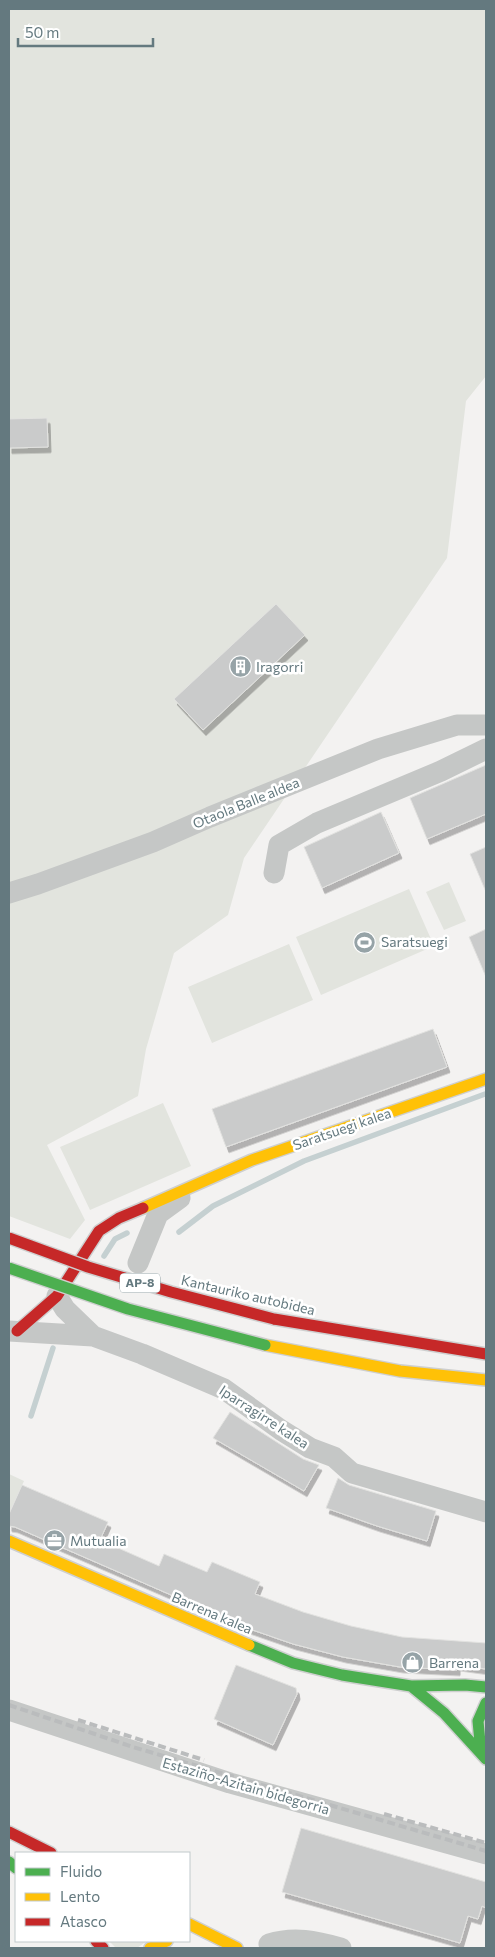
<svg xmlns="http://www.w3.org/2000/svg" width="495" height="1957" viewBox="0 0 495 1957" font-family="Commissioner,sans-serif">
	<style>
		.green { fill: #e2e4de }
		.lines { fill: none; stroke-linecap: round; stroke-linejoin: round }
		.stream { stroke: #c5d0d1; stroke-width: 5.5 }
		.building { fill: #cacbcb; stroke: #e2e2e0; filter: url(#shadow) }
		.fast-casing { stroke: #cecfcf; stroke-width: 14 }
		.slow-casing { stroke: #cecfcf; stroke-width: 14 }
		.jam-casing { stroke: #cecfcf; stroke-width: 14 }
		.street { stroke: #c5c7c6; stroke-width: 21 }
		.fast { stroke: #4caf50; stroke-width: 11 }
		.slow { stroke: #ffc107; stroke-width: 11 }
		.jam { stroke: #c62828; stroke-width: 11 }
		.rail { stroke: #babcbd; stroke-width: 4; stroke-dasharray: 8 4; stroke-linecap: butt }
		.fast-bridge-casing { stroke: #cecfcf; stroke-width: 14; stroke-linecap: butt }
		.jam-bridge-casing { stroke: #cecfcf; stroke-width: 14; stroke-linecap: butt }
		.fast-bridge { stroke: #4caf50; stroke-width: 11 }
		.jam-bridge { stroke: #c62828; stroke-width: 11 }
		.labels { text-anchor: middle; stroke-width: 5; stroke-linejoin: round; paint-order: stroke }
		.shield { fill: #fff; stroke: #92a1a5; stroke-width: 1 }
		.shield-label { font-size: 12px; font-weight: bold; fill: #64797f }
		.poi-label { font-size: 14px; fill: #64797f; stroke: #fff; text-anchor: start }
		.street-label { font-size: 14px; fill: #64797f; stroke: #fff }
	</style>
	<defs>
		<filter id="shadow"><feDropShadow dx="3" dy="5.5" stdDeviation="0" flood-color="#0004"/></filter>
	</defs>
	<rect width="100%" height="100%" fill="#f3f2f1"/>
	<path class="green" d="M9,9H486V376L466,401L447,558L244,858L228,915L174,953L146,1049L138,1096L47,1145L85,1220L70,1239L9,1216Z
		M449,882L466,921L444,930L426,892Z
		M409,889L434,946L321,995L296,937Z
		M289,944L313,1000L212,1043L188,987Z
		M163,1103L191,1166L90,1210L60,1147Z
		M9,1474L24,1481L9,1513Z
		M109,1941H147L137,1948H116Z"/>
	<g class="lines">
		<path class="stream" d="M179,1232L213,1206L304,1161L485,1094
			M104,1256L115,1239L127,1233
			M31,1416L53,1348"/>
	</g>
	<path class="building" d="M47,418L48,447L9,448V419Z
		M276,604L305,635L203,730L174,699Z
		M486,765V814L427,839L410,798Z
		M381,812L399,853L322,888L304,847Z
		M486,847V892L470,854Z
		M486,929V977L469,937Z
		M433,1029L447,1067L226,1147L212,1109Z
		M230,1412L303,1459L319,1465L304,1491L213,1438Z
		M338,1478L349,1485L436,1511L427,1541L377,1526L326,1508Z
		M22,1485L108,1522L100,1540L159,1566L164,1554L207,1572L212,1562L260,1582L255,1594L303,1612L351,1626L402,1637L486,1643V1669L457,1665V1670L400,1667L343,1657L293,1644L247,1628L15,1527L9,1526V1514Z
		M236,1665L296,1688L297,1694L273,1745L214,1719Z
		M301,1828L486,1882V1908L482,1906L478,1919L468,1916L460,1943L282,1892Z"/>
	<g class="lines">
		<defs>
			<path id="fast" d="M249,1645L293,1663L342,1675L411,1686L465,1685L486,1687
				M411,1686L444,1713L486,1759
				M481,1753L478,1721L486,1703
				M9,1862L16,1868"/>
			<path id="slow" d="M143,1208L252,1160L486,1079
				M265,1345L400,1371L486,1380
				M9,1541L249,1645
				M189,1924L237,1948
				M150,1948L167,1941"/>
			<path id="jam" d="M274,1319L486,1354
				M17,1331L57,1296L99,1231L119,1218L143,1208
				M9,1832L51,1853
				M96,1941L103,1948"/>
		</defs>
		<use href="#fast" class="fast-casing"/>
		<use href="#slow" class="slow-casing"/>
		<use href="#jam" class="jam-casing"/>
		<path class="street" d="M274,873L279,845L317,823L441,771L486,749
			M9,893L38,884L153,842L210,817L378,749L457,725H486
			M138,1263L158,1214L180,1198
			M57,1296L65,1309L93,1336
			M9,1331L93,1336L142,1354L224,1389L281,1430L310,1448L334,1457L352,1473L486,1512
			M9,1710L230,1783L486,1854
			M269,1944C294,1936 316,1941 341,1948"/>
		<use href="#fast" class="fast"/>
		<use href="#slow" class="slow"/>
		<use href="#jam" class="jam"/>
		<path class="rail" d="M9,1705L133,1747L486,1851
			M78,1720L204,1760
			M384,1814L486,1843"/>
		<defs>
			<path id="fast-bridge" d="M9,1268L128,1309L265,1345"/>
			<path id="jam-bridge" d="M9,1238L88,1267L171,1292L274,1319"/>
		</defs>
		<use href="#fast-bridge" class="fast-bridge-casing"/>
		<use href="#jam-bridge" class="jam-bridge-casing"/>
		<use href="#fast-bridge" class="fast-bridge"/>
		<use href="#jam-bridge" class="jam-bridge"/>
	</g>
	<defs>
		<symbol id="building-disc" viewBox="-11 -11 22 22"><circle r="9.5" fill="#96a3a7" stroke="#fff"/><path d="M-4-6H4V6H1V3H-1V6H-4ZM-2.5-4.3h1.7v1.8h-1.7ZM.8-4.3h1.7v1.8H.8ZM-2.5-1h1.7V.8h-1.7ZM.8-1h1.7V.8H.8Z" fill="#fff"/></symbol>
		<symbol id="stadium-disc" viewBox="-11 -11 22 22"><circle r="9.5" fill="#96a3a7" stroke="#fff"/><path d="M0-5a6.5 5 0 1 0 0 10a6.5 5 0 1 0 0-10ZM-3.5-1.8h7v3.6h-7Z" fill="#fff"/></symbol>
		<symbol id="office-disc" viewBox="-11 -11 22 22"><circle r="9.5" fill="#96a3a7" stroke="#fff"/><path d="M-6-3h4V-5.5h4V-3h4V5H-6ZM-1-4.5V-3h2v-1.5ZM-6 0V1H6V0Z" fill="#fff"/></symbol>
		<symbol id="shop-disc" viewBox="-11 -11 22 22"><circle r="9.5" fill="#96a3a7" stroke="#fff"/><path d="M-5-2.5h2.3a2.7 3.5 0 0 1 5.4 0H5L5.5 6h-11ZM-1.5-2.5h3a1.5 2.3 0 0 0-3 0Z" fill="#fff"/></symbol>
	</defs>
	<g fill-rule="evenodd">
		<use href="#building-disc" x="228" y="654" width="25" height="25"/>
		<use href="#stadium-disc" x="352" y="930" width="25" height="25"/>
		<use href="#office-disc" x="42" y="1528" width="25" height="25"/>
		<use href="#shop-disc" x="400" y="1650" width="25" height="25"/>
	</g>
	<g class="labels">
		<rect class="shield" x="120" y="1273.5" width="40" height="19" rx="4"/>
		<g class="shield-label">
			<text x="140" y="1287">AP-8</text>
		</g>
		<g class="poi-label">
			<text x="256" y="672">Iragorri</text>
			<text x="381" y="947">Saratsuegi</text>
			<text x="70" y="1546">Mutualia</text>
			<text x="429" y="1668">Barrena</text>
		</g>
		<g class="street-label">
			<text transform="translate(246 803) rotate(-22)" y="5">Otaola Balle aldea</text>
			<text transform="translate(342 1129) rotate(-19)" y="5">Saratsuegi kalea</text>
			<text transform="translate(248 1295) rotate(13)" y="5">Kantauriko autobidea</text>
			<text transform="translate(264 1417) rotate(33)" y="5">Iparragirre kalea</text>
			<text transform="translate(212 1613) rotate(23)" y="5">Barrena kalea</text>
			<text transform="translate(246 1786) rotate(16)" y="5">Estaziño-Azitain bidegorria</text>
		</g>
	</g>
	<rect width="495" height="1957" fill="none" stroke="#64797f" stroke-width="20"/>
	<rect x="15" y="1852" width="175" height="90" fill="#ffffff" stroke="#c1c9cc"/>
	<rect x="25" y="1868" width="25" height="8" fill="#4caf50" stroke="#c1c9cc"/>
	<text x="60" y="1877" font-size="15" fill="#64797f">Fluido</text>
	<rect x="25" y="1893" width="25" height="8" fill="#ffc107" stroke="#c1c9cc"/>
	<text x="60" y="1902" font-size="15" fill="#64797f">Lento</text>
	<rect x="25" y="1918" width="25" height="8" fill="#c62828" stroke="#c1c9cc"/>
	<text x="60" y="1927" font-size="15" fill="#64797f">Atasco</text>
	<path d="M18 38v8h135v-8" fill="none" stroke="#64797f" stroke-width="2.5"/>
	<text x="25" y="38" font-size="15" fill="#64797f" stroke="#ffffff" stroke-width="4" paint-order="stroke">50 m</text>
</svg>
